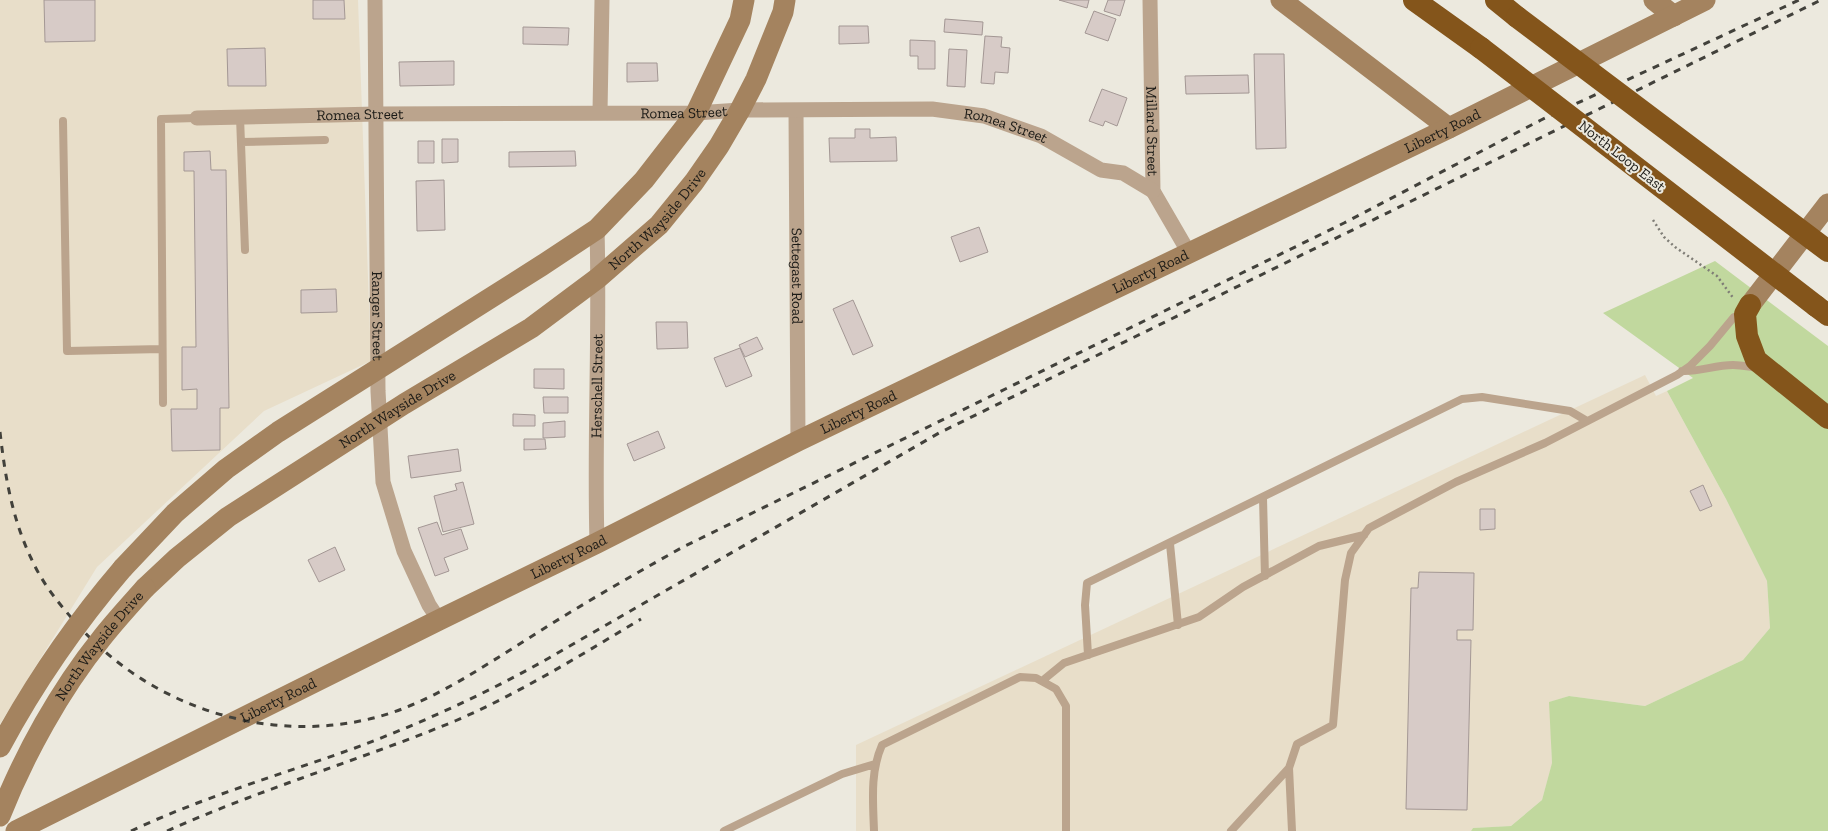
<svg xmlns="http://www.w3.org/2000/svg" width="1828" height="831" viewBox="0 0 1828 831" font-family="'Zilla Slab',serif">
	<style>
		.industrial { fill: #e8dec9 }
		.green { fill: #c1d89e }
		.building { fill: #d7cbc7; stroke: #a39794 }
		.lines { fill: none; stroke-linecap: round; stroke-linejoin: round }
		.path { stroke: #7f7d76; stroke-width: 2.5; stroke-dasharray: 2 3; stroke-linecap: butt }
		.service { stroke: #bba48d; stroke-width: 8 }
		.minor { stroke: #bba48d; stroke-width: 15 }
		.secondary { stroke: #a4835f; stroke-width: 21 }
		.motorway { stroke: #84551b; stroke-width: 22 }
		.rail { stroke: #42413b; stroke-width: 3; stroke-dasharray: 7 7; stroke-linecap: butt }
		.secondary-bridge { stroke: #a4835f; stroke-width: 21 }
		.motorway-bridge { stroke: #84551b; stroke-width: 22 }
		.labels { text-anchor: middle; stroke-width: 4; stroke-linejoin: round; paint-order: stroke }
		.street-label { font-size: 15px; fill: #1c1b17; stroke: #ece9de }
	</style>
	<rect width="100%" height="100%" fill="#ece9de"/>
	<path class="industrial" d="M0,0H358L371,361L264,411L97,567L0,724Z
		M1645,375L1656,396L1667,391L1726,499L1767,581L1770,628L1743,660L1645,706L1569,696L1550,702L1552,764L1542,800L1511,826L1473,828L1471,831H856V745Z"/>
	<path class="green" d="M1715,261L1828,346V831H1471L1473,828L1511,826L1542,800L1552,763L1549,702L1569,696L1645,706L1743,660L1770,628L1767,581L1726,499L1667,391L1693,378L1603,313Z"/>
	<path class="building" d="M44,0H95V41L45,42Z
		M313,0H344L345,19H313Z
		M1059,0H1089L1087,8Z
		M1108,0H1125L1120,16L1104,11Z
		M1094,11L1116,19L1108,41L1085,33Z
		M945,19L983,22L982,35L944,32Z
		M839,26H868L869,43L839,44Z
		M523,27L569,28L568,45L523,44Z
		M985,36L1002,37L1001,47L1010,48L1008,73L995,72L994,84L981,83Z
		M910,40L935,41V69H918V56H910Z
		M265,48L266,86H228L227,49Z
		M949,49L967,50L965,87L947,86Z
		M1254,54H1284L1286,148L1256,149Z
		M454,61V85L400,86L399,62Z
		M627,63H657L658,81L627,82Z
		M1248,75L1249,93L1186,94L1185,76Z
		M1102,89L1127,98L1117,126L1105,121L1103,126L1089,121Z
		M855,129H870V138L896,137L897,161L830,162L829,138H855Z
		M442,139H458V162L442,163Z
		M418,141H434V163H418Z
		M210,151L211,170H226L229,408H220V450L172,451L171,409H197V389L182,390V347H196L194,171H184V152Z
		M575,151L576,166L509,167V152Z
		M444,180L445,230L417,231L416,181Z
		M979,227L988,252L960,262L951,237Z
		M336,289L337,312L301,313V290Z
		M853,300L873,346L853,355L833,309Z
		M656,322H687L688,348L657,349Z
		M757,337L763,349L745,357L739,345Z
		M740,348L752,376L726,387L714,358Z
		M534,369H564V389L534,388Z
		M543,397H568V413H544Z
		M513,414L535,415V426H513Z
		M565,421V437L543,438V423Z
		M658,431L665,448L634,461L627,444Z
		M524,439H545L546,449L524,450Z
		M458,449L461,471L411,478L408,456Z
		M463,482L474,524L443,532L434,496L457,490L455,484Z
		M1703,485L1712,506L1700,511L1690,491Z
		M1480,509H1495V529L1480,530Z
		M437,522L442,535L461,529L468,549L444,558L449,571L435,576L418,528Z
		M335,547L345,570L319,582L308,560Z
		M1419,572L1474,573L1473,630H1457V640H1471L1467,810L1406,809L1411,588H1418Z"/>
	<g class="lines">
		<path class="path" d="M1653,220L1664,237L1675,247L1717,276L1734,299"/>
		<path class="service" d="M240,117L245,250
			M63,121L67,351L162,349
			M241,142L325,140
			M1682,371C1699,372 1715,365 1733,365C1741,365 1750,367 1758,368
			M163,403L161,119L197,118
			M1263,498L1265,576
			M1170,544L1178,625
			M1088,655L1085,605L1087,583L1462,399L1482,397L1570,411L1587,421
			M1042,681L1064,663L1199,617L1243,587L1319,546L1364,535
			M724,831L842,774L875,764
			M874,831C873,801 870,772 882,745L1020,677L1036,678L1056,689L1066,706V831
			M1231,831L1289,768
			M1292,831L1289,768L1297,744L1333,725L1345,580L1351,553L1369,528L1456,482L1545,443L1677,375L1690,366L1710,346L1734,317L1744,314"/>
		<g class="minor">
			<path id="s1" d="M375,0L378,391L383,482L404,551L429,605L439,620"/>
			<path id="s2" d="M1150,0L1153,191L1189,253"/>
			<path id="s3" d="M796,111L798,441"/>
			<path d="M600,112L602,0"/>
			<path id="s4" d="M197,118L377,114L696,113L740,110L932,109L984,116L1041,136L1101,170L1123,173L1153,191"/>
			<path id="s5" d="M597,543C594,438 600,334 597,229"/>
		</g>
		<g class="secondary">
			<path d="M1281,0L1449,128"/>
			<path d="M1654,0L1674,16"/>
			<path d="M1750,305L1828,204"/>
			<path d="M123,568L175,513L226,469L278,432L541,266L597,229L644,180L696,113L740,20L744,0"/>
			<path id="s6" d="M145,588L177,558L228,517L404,404L531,328L598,278L659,225L694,182L719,146L740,110L756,79L783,12L785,0"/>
			<path id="s7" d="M16,831L439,620L597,543L798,441L1449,128L1705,0"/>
		</g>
		<path class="motorway" d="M1414,0L1481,48
			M1496,0L1517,17
			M1750,305L1745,314L1747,336L1756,360L1828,418
			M1816,306L1828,315"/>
		<path class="rail" d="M0,432C5,476 12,518 31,558C42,583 59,604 77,624C154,711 279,749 391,713C441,696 484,666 529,638C579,606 631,576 683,547L1344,223L1541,120L1799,0
			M131,831C203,797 280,775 355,748C422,723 487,693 549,658L939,433L1821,0
			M167,831C261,789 360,760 455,721C520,693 581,655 641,619"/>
		<g class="secondary-bridge">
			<path d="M0,747C35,682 75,624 123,568"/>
			<path id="s8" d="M0,816C24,755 60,690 101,639C115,621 130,605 145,588"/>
		</g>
		<path class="motorway-bridge" d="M1517,17L1828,251
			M1481,48L1816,306"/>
	</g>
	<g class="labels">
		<g class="street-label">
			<text dy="5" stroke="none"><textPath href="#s4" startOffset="487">Romea Street</textPath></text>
			<text dy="5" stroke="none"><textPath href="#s4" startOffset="163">Romea Street</textPath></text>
			<text dy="5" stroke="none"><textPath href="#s4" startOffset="811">Romea Street</textPath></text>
			<text dy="5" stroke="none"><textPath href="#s2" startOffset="131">Millard Street</textPath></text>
			<text dy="5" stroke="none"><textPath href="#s7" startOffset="1589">Liberty Road</textPath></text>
			<text transform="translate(1622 156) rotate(38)" y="5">North Loop East</text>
			<text dy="5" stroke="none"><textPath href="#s6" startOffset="634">North Wayside Drive</textPath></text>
			<text dy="5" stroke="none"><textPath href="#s7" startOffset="1265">Liberty Road</textPath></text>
			<text dy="5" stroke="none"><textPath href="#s3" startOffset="165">Settegast Road</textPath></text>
			<text dy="5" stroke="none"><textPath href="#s1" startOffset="316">Ranger Street</textPath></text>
			<text dy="5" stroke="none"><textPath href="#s5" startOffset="157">Herschell Street</textPath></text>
			<text dy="5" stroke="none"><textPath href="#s6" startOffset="310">North Wayside Drive</textPath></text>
			<text dy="5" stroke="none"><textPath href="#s7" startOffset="941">Liberty Road</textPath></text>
			<text dy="5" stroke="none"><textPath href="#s7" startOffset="617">Liberty Road</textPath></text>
			<text dy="5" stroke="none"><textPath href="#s8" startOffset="198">North Wayside Drive</textPath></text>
			<text dy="5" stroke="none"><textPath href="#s7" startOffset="293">Liberty Road</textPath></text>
		</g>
	</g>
</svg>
